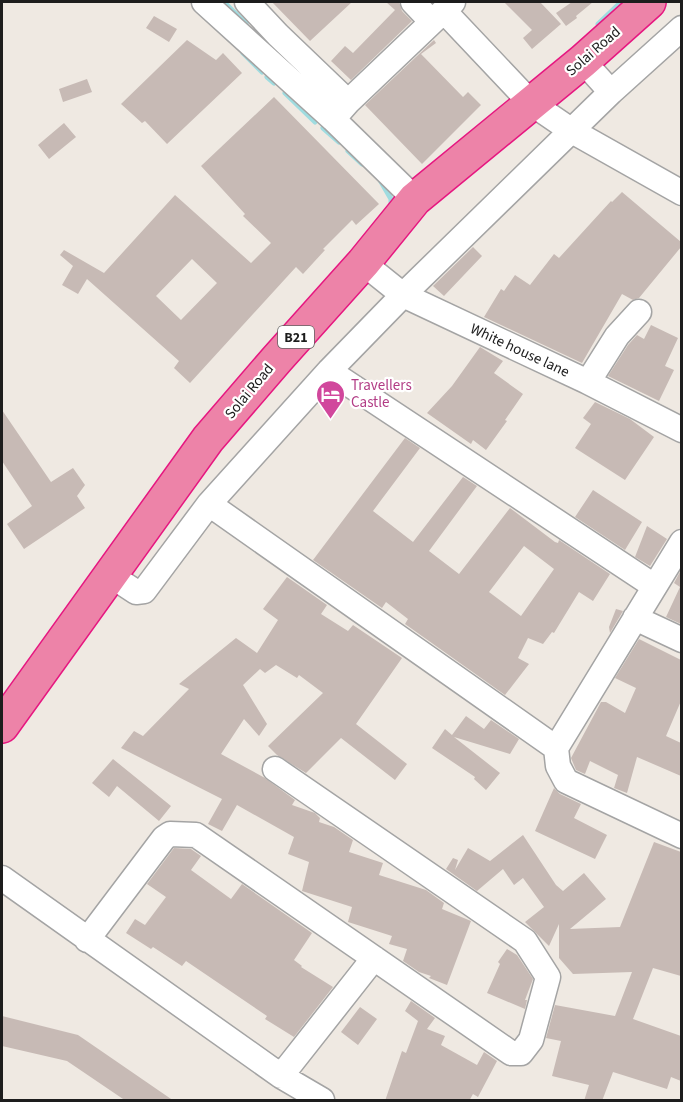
<svg xmlns="http://www.w3.org/2000/svg" width="683" height="1102" viewBox="0 0 683 1102" font-family="'Source Sans 3',sans-serif">
	<style>
		.lines { fill: none; stroke-linecap: round; stroke-linejoin: round }
		.stream { stroke: #9fdce0; stroke-width: 5 }
		.building { fill: #c7bab5; fill-rule: evenodd }
		.minor-casing { stroke: #a4a4a4; stroke-width: 27 }
		.highway-casing { stroke: #e61780; stroke-width: 36 }
		.minor { stroke: #fff; stroke-width: 24 }
		.highway { stroke: #ed83a8; stroke-width: 33 }
		.labels { text-anchor: middle; stroke-width: 4.5; stroke-linejoin: round; paint-order: stroke }
		.shield { fill: #fff; stroke: #616161; stroke-width: 1.5 }
		.shield-label { font-size: 14px; font-weight: bold; fill: #1d1d1d }
		.street-label { font-size: 15px; fill: #1d1d1d; stroke: #fff }
		.hotel-label { font-size: 15px; fill: #b23c85; stroke: #fff; text-anchor: start }
	</style>
	<rect width="100%" height="100%" fill="#efe9e2"/>
	<g class="lines">
		<path class="stream" d="M224,2L246,24
			M598,24L621,2
			M243,53L262,72
			M267,77L274,83
			M285,93L315,122
			M323,128L339,142
			M348,151L362,164
			M380,180L391,199V210"/>
	</g>
	<path class="building" d="M272,2H352L310,41Z
		M386,2H399L402,11L412,21L351,80L331,61L345,46L353,53L395,10Z
		M504,2H540L561,24L532,49L523,38L532,30Z
		M572,2H593L576,16L577,18L566,26L556,13Z
		M154,16L177,29L169,42L146,28Z
		M187,40L216,60L223,53L242,73L167,144L145,121L142,123L121,104Z
		M434,40L436,43L421,54L463,97L468,92L481,105L422,164L365,105Z
		M87,79L92,92L63,102L59,89Z
		M274,97L379,204L356,225L352,220L323,249L325,250L303,274L296,267L190,383L174,368L179,361L87,279L78,294L62,285L73,266L60,255L64,250L104,273L175,195L251,263L271,243L243,216L245,214L201,166ZM192,259L217,283L181,320L156,296Z
		M64,123L76,137L49,159L38,145Z
		M622,192L681,242V247L639,298L633,300L622,294L582,363L484,317L501,289L504,291L515,275L530,285L554,254L559,258L611,201L612,202Z
		M473,247L482,256L444,296L433,286Z
		M651,325L678,338L665,366L674,370L659,401L608,376L628,345L637,335L644,339Z
		M480,347L503,361L494,373L523,394L505,420L507,421L486,450L473,440L471,444L427,413L452,386Z
		M595,402L630,419L654,437L625,480L575,448L591,424L583,418Z
		M2,410L51,482L73,468L85,485L77,496L85,508L24,549L7,524L32,506L2,461Z
		M405,438L420,448L373,511L413,542L463,477L477,486L429,551L459,574L510,508L555,542L558,543L559,540L610,574L593,601L579,592L554,633L552,632L543,644L528,638L518,658L529,664L505,695L405,624L408,619L386,602L382,608L313,560ZM524,546L554,569L521,616L489,592Z
		M593,490L642,522L625,550L575,517Z
		M647,526L667,539L650,566L635,557Z
		M681,570V624L666,617L680,587L674,583Z
		M287,577L327,605L321,614L348,631L353,625L402,658L356,724L407,764L395,780L341,738L306,773L277,755L268,746L323,693L299,675L297,678L276,665L265,673L260,669L243,685L267,724L259,736L244,719L221,754L265,778L295,800L292,805L315,813L320,818L319,822L334,827L353,840L349,852L383,863L379,875L426,890L444,903L442,909L471,921L447,985L429,978L431,976L419,972L403,961L407,949L389,944L392,936L348,922L352,907L302,891L309,862L288,854L294,837L237,805L222,831L208,824L222,799L121,748L134,731L143,736L189,689L179,684L236,638L257,653L278,620L263,609Z
		M616,609L623,611L610,633L609,627Z
		M639,639L681,660V701L666,736L681,743V776L637,757L627,793L614,788L618,775L590,761L585,774L576,770L571,758L601,702H606L625,713L636,688L615,678Z
		M466,716L484,729L491,720L519,739L510,754L454,737L500,773L486,790L474,779L475,777L432,748L445,729L452,735Z
		M113,759L171,806L159,821L117,786L109,797L92,783Z
		M554,788L560,794L581,804L574,818L607,835L595,859L535,831Z
		M523,835L556,885L563,891L584,873L606,899L570,929L620,927L654,842L681,852V976L653,968L633,1019L681,1036V1081L671,1077L667,1089L613,1072L602,1101H584L589,1085L552,1076L561,1041L546,1038L555,1005L615,1016L632,972L573,974L559,958V924L549,946L525,922L544,907L523,878L514,885L503,869L477,891L446,869L453,858L458,860L455,870L468,848L490,861Z
		M174,848L191,849L201,856L191,870L231,899L242,884L312,933L294,960L302,966L301,967L333,987L294,1037L265,1019L267,1016L186,961L182,966L153,947L151,949L126,933L135,919L145,925L166,897L147,884Z
		M507,949L517,955L533,979L525,1000H527L525,1009L487,993L500,964L498,962Z
		M411,1001L435,1018L427,1029L445,1036L441,1045L477,1065L484,1052L497,1061L478,1097L473,1094L469,1101H385L402,1051L406,1053L418,1021L405,1011Z
		M360,1007L377,1019L358,1045L341,1032Z
		M2,1016L78,1035L174,1101H126L67,1061L2,1046Z"/>
	<g class="lines">
		<defs>
			<path id="minor" d="M204,2L333,119L415,199
				M247,2L278,35L348,102
				M413,2L432,22
				M444,11L531,103L572,131L682,193
				M611,92L682,28
				M333,119L348,102L453,2
				M363,263L403,295L588,382L682,430
				M329,371L654,586
				M588,382L617,336L639,312
				M209,504L556,748
				M682,542L556,748L558,766L566,781L682,836
				M110,575L136,592L144,591L209,504L329,371L403,295L611,92L583,61
				M635,618L682,640
				M2,878L281,1076L322,1100
				M87,940L164,838L170,834L196,835L511,1053H521L531,1040L548,977L525,941L275,769
				M281,1076L374,958"/>
			<path id="highway" d="M2,726L208,439L277,359L363,263L415,199L583,61L649,2"/>
		</defs>
		<use href="#minor" class="minor-casing"/>
		<use href="#highway" class="highway-casing"/>
		<use href="#minor" class="minor"/>
		<use href="#highway" class="highway"/>
	</g>
	<defs>
		<symbol id="hotel-pin" viewBox="-11 -11 22 30"><path d="M0 17L-7.5 6A9.5 9.5 0 1 1 7.5 6Z" fill="#d1479c" stroke="#fff"/><path d="M-6-4.5h1.5V1H6V5H4.5V3h-9V5H-6ZM-4 0a1.8 1.8 0 1 1 3.6 0ZM.5 0V-2.5h3Q6-2.5 6 0Z" fill="#fff"/></symbol>
	</defs>
	<g fill-rule="evenodd">
		<use href="#hotel-pin" x="314" y="378" width="33" height="45"/>
	</g>
	<g class="labels">
		<rect class="shield" x="278" y="326" width="36" height="22" rx="4.5"/>
		<g class="shield-label">
			<text x="296" y="342">B21</text>
		</g>
		<g class="street-label">
			<text transform="translate(593 51) rotate(-41)" y="5">Solai Road</text>
			<text transform="translate(520 350) rotate(25)" y="5">White house lane</text>
			<text transform="translate(249 391) rotate(-50)" y="5">Solai Road</text>
		</g>
		<g class="hotel-label">
			<text x="351" y="390">Travellers<tspan x="351" dy="17">Castle</tspan></text>
		</g>
	</g>
	<rect width="683" height="1102" fill="none" stroke="#1d1d1d" stroke-width="6"/>
</svg>
